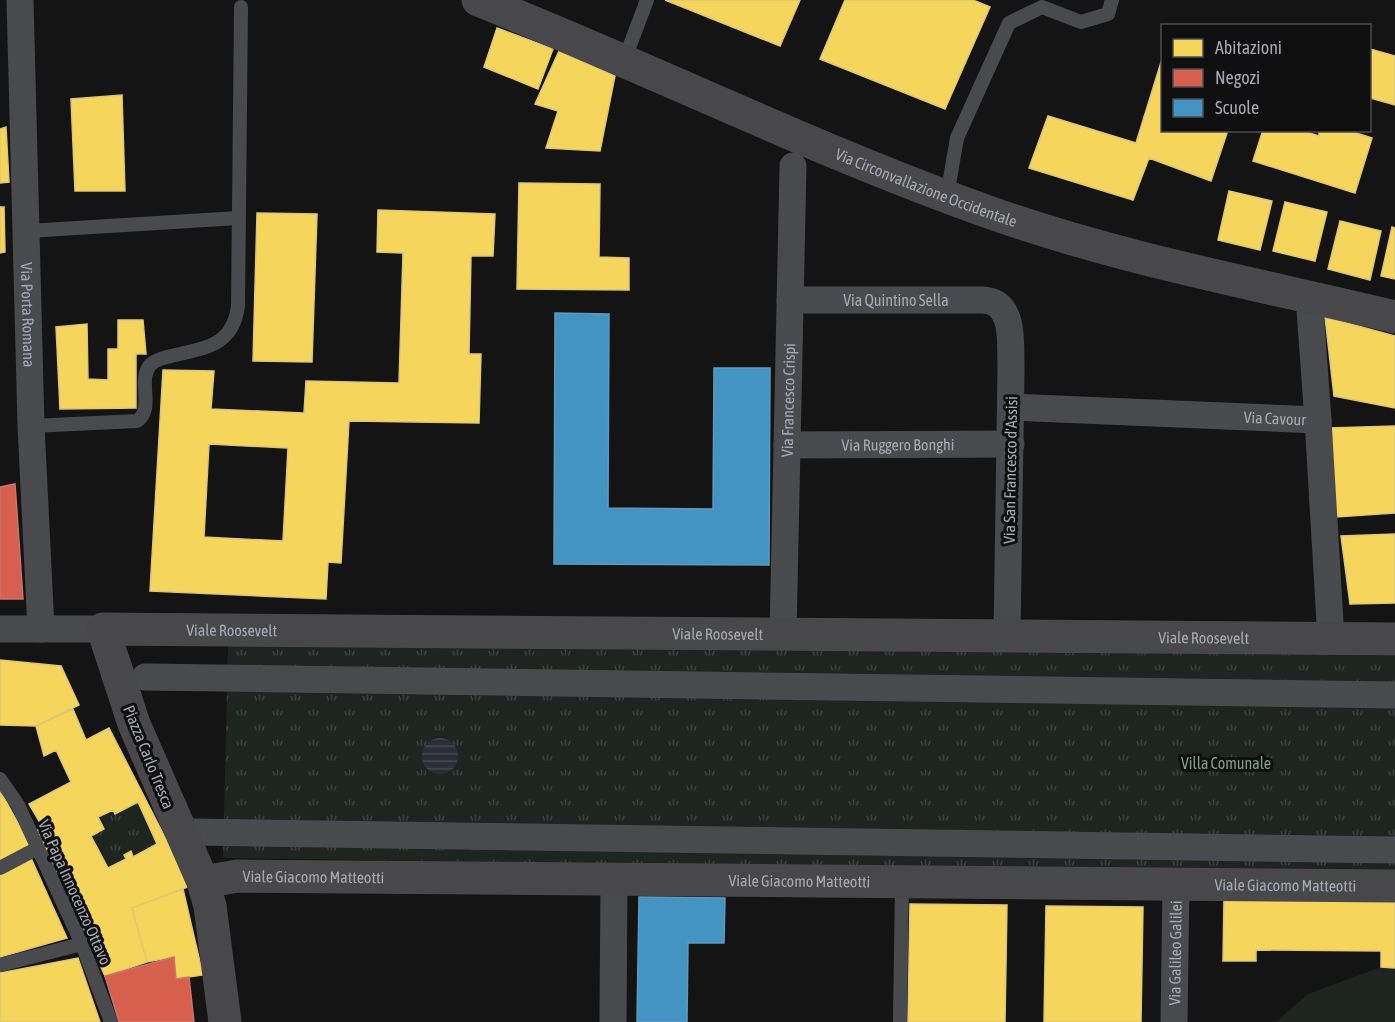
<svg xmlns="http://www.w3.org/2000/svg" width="1395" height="1022" viewBox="0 0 1395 1022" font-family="'Asap Condensed',sans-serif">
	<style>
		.grass { fill: url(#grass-tufts) }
		.garden { fill: #1e2420 }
		.water { fill: url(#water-rules) }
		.homes { fill: #f6d55c; stroke: #dec876; stroke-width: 1.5; fill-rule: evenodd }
		.shops { fill: #d6604d; stroke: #c8766c; stroke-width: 1.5 }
		.schools { fill: #4393c3; stroke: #6199be; stroke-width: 1.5 }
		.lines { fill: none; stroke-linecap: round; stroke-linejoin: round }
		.lane { stroke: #494a4d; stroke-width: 14 }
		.street { stroke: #494a4d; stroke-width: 27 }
		.secondary { stroke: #48484b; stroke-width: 33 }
		.labels { text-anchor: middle; stroke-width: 6; stroke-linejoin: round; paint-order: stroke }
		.street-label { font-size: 16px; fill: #a6a8b4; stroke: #0f0f10 }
		.park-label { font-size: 16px; fill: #7f9e87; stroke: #0f0f10 }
	</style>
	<defs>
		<pattern id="grass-tufts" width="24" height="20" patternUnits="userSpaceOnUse" patternTransform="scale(1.5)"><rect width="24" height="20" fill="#1e2420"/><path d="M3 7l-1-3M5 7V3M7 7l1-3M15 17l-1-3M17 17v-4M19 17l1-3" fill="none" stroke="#3c413e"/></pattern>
		<pattern id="water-rules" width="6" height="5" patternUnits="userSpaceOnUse" patternTransform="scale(1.5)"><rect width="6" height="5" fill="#2b2e37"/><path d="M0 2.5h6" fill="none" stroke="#474952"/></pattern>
	</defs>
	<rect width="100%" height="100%" fill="#141415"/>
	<path class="grass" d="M228,642L1395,656V874L223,858Z
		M138,802L157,844L133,857L131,852L126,859L108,868L91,836L104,829L98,817L113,810L115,814Z"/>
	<path class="garden" d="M1381,967L1395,968V1022H1276L1308,994Z"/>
	<path class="water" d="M422 756a18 18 0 1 1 36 0a18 18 0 1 1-36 0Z"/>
	<path class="homes" d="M665,0H800L780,46Z
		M845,0H973L990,7L945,109L820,59Z
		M497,28L553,49L538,89L484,67Z
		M1370,49L1395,56V105L1370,98Z
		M559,51L615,76L600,151L546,148L558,111L535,104Z
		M1162,59V130H1228L1211,181L1149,158L1133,200L1029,168L1048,116L1136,143Z
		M122,95L125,191H75L71,99Z
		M6,127L9,182L0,183V129Z
		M1263,130H1300L1319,136V130H1347L1372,138L1355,193L1253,161Z
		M519,183L600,184L599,257L629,258V290L517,289Z
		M1229,191L1272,201L1260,250L1218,240Z
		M1285,202L1327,212L1315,261L1273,251Z
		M0,207H4L5,252L0,253Z
		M378,210L495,214L493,256H471L469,354H481L479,423L349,421L341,563L328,562L326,599L150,591L163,370L214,371L211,409L304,413L306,381L399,383L403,253L377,252ZM209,444L288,448L283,541L204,537Z
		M257,213L317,214L312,362L253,361Z
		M1340,221L1381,231L1370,280L1328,269Z
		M1392,227L1395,228V279L1381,276Z
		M1325,317L1395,336V408L1334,396Z
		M118,320H143L146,354H136V408L60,409L56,327L87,324L88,379L108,380V349H118Z
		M1395,426V513L1336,517L1329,428Z
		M1395,534V603L1350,604L1341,536Z
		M0,660L61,666L79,705L36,726L0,725Z
		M73,709L86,740L109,728L190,886L132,908L147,962L105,976L66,889L36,830L42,826L29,804L71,782L56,750L44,756L36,726ZM138,802L157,844L133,857L131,851L124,855L126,859L108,868L91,836L104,829L98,817L113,810L115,814Z
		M0,790L30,845L0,861Z
		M31,858L67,938L0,957V874Z
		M183,889L203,975L176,979L174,957L147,962L132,908Z
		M1224,900L1395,901V968L1381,967V951L1256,950V961H1223Z
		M910,904L1007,905L1005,1022H908Z
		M1046,906L1143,907L1141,1022H1044Z
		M78,958L100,1022H0V973Z"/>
	<path class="shops" d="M15,484L23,599H0V487Z
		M174,957L176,979L189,977L194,1022H119L105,976Z"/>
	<path class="schools" d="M555,313L609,314L608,508L713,509L714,368H770L769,565L554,564Z
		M639,897L725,898L724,943H688L687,1022H637Z"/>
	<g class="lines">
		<path class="lane" d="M624,61L647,0
			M947,196L957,138L1009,23L1042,7L1081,22L1108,14L1112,0
			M28,231L238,218
			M31,426L137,421C155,409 137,381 150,365C156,359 164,358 171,356C205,348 233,346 238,306L241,7
			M0,779L18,805L82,944L111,1022
			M0,868L38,848
			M0,965L82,944
			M900,1022L902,882"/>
		<g class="street">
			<path id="s1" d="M20,0L31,426L41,629"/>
			<path d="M1309,296L1318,420"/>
			<path id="s2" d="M790,300H983C1016,302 1010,344 1011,369L1007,636"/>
			<path id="s3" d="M1011,407L1318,420L1331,639"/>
			<path id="s4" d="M787,445L1011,444"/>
			<path d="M0,629H103"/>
			<path id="s5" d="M783,634L793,166"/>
			<path d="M145,677L1395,695"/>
			<path d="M194,832L1395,850"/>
			<path d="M613,1022L614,879"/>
			<path id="s6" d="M1174,1022L1176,884"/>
		</g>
		<g class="secondary">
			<path id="s7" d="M478,0C652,69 820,153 997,215C1126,260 1262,285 1395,317"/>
			<path id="s8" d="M203,882L238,876L1395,886"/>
			<path id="s9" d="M225,1022L210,906L203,882L134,724L103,629L1395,639"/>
		</g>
	</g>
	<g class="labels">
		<g class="street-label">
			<text dy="6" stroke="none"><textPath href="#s7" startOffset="486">Via Circonvallazione Occidentale</textPath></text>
			<text dy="6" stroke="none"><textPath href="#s2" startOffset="106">Via Quintino Sella</textPath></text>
			<text dy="6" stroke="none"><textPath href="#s1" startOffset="315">Via Porta Romana</textPath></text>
			<text dy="6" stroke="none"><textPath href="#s5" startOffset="234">Via Francesco Crispi</textPath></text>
			<text dy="6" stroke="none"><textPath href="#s3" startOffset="264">Via Cavour</textPath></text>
			<text dy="6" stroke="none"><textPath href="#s4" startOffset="111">Via Ruggero Bonghi</textPath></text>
			<text transform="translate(1010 470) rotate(-89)" y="6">Via San Francesco d'Assisi</text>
			<text dy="6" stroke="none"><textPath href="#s9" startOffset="543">Viale Roosevelt</textPath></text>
			<text dy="6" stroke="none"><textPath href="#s9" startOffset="1029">Viale Roosevelt</textPath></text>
			<text dy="6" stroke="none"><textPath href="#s9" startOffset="1515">Viale Roosevelt</textPath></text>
			<text transform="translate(149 757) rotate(68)" y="6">Piazza Carlo Tresca</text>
			<text dy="6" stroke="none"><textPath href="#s8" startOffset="111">Viale Giacomo Matteotti</textPath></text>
			<text dy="6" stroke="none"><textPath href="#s8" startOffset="597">Viale Giacomo Matteotti</textPath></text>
			<text dy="6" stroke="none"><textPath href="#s8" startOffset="1083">Viale Giacomo Matteotti</textPath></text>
			<text transform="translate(75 892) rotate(66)" y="6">Via Papa Innocenzo Ottavo</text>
			<text dy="6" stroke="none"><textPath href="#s6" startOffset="69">Via Galileo Galilei</textPath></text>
		</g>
		<g class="park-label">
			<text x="1226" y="769">Villa Comunale</text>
		</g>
	</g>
	<rect x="1161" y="24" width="210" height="108" fill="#0f0f10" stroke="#4b4c52" stroke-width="1.5"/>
	<rect x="1173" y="39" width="30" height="18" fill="#f6d55c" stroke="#4b4c52" stroke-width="1.5"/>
	<text x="1215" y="54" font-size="18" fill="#a6a8b4">Abitazioni</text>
	<rect x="1173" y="69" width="30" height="18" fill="#d6604d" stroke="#4b4c52" stroke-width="1.5"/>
	<text x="1215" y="84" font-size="18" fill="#a6a8b4">Negozi</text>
	<rect x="1173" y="99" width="30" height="18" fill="#4393c3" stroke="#4b4c52" stroke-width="1.5"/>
	<text x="1215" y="114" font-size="18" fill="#a6a8b4">Scuole</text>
</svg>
